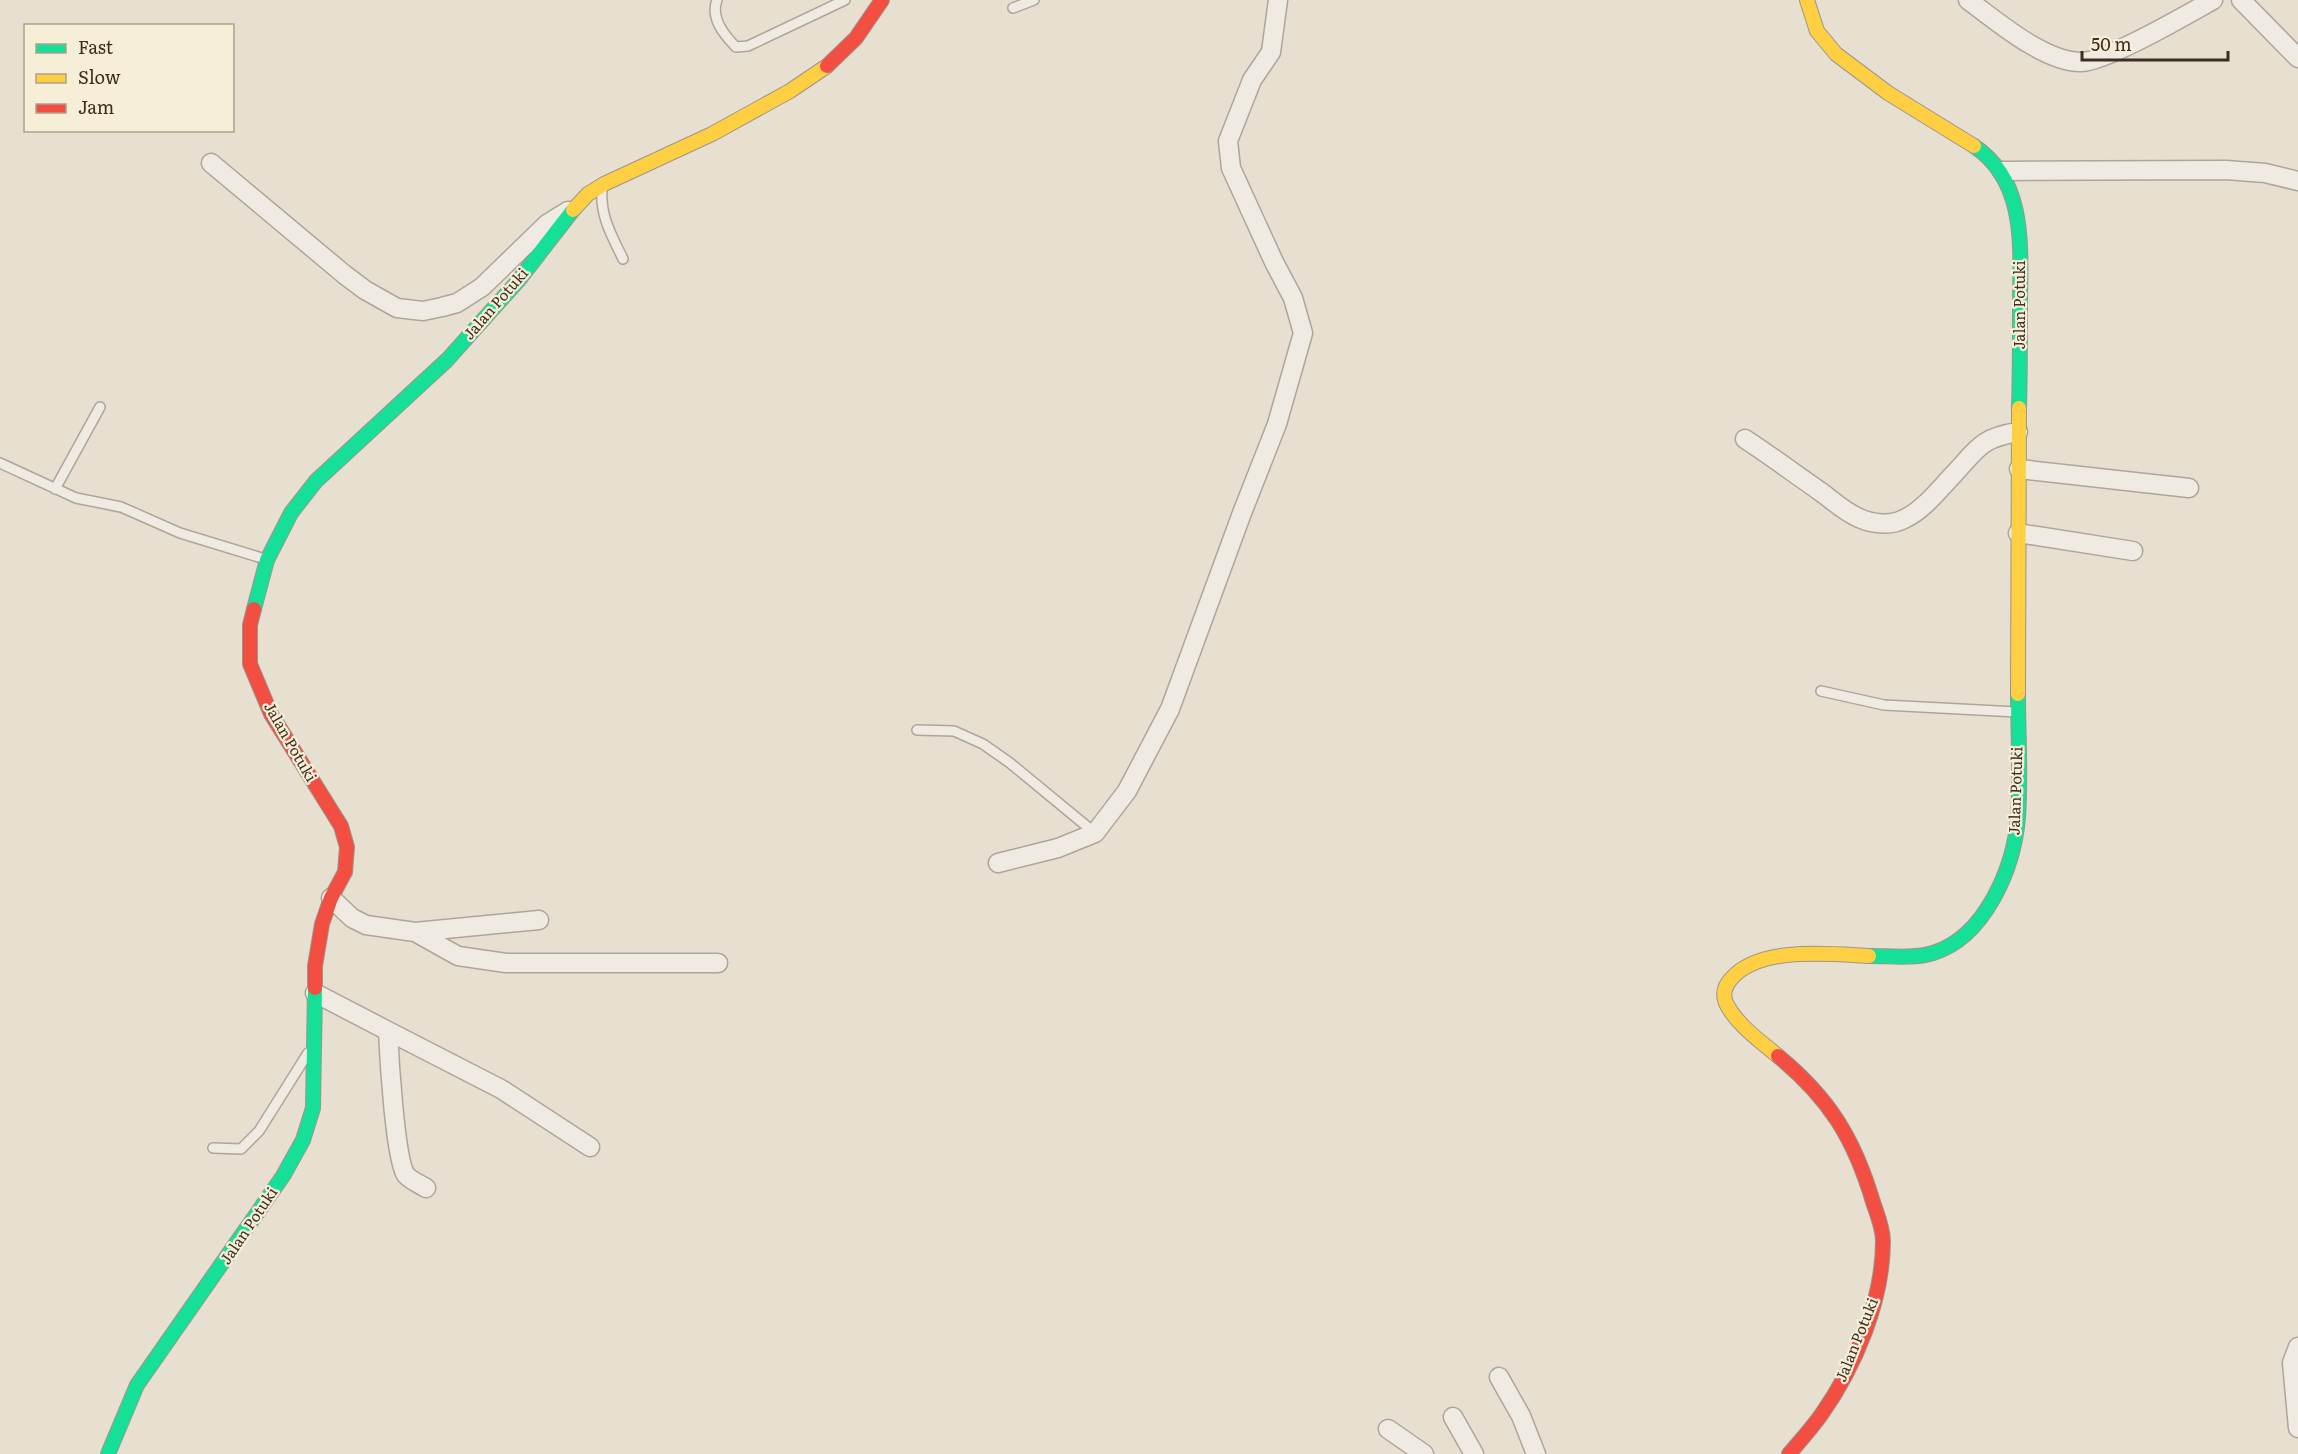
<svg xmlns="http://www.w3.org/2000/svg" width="2298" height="1454" viewBox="0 0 2298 1454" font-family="Literata,serif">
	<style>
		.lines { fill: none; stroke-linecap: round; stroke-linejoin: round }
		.lane-casing { stroke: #ada599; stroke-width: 12 }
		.street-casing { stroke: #ada599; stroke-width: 21 }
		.fast-casing { stroke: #9c958a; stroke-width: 16 }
		.slow-casing { stroke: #9c958a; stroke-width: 16 }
		.jam-casing { stroke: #9c958a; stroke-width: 16 }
		.lane { stroke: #efebe3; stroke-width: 9 }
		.street { stroke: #efebe3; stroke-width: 18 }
		.fast { stroke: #16e098; stroke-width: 14 }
		.slow { stroke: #ffcf43; stroke-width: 14 }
		.jam { stroke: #f24e42; stroke-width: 14 }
		.labels { text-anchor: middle; stroke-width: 4.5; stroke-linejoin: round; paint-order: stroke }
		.street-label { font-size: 15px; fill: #3d2e20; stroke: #f7eed8 }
	</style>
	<rect width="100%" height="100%" fill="#e7e0d1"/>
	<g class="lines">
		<defs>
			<path id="lane" d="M717,0C710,18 724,35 736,47L748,46L845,0
				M1013,8L1034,0
				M602,190C600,216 612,236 623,259
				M0,463L76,498L121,507L180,533L265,559
				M55,489L100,407
				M1821,691L1884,705L2017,712
				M917,730L954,731L983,744L1010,763L1095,833
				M213,1148L241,1149L259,1131L308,1053"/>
			<path id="street" d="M1968,0C1998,22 2043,61 2080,62C2104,63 2188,14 2213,0
				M2241,0L2298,58
				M211,163L345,275L365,290L397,308L423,311L442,307L457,303L482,287L547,224L568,211
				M2002,171L2226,170L2265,173L2298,181
				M1745,439C1771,456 1795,474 1821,492C1833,501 1845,512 1859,518C1872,524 1891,526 1904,519C1922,511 1938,491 1952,476C1977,450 1979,438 2018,432
				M2019,469L2189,488
				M2018,533L2133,551
				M998,863L1058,848L1095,833L1127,791L1170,709L1242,513L1277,424L1303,333L1293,298L1274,262L1231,168L1228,141L1252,80L1271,52L1278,0
				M331,898L352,918L366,925L415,932L539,920
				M415,932L458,956L506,963H718
				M315,993L388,1031C389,1054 395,1160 406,1175C410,1180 420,1184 426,1188
				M388,1031L501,1089L590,1147
				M2298,1347L2292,1363L2298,1428
				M1499,1377L1521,1416L1536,1454
				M1453,1417L1474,1454
				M1388,1429L1424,1454"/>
			<path id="fast" d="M1974,146C2028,182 2020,250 2020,307C2020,341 2020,375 2019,408
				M254,609L267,560L291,513L316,481L447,360L518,281L573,210
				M1869,956C1889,956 1913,959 1933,953C1985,937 2014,868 2018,817C2021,777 2018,735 2018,694
				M108,1454L137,1385L283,1176L303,1140L313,1108L315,988"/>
			<path id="slow" d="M1807,0L1817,31L1836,54L1888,93L1974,146
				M573,210L588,194L604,184L712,134L790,91L827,66
				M2018,694L2019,408
				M1778,1056C1760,1041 1736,1024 1726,1003C1722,993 1725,985 1732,978C1760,946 1830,954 1869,956"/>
			<path id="jam" d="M827,66L856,38L882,0
				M254,609L250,625V664L271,714L341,826L347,847L345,872L331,898L322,924L315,966V988
				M1778,1056C1829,1098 1854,1138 1873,1202C1877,1214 1883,1228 1883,1241C1883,1301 1855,1367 1821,1415C1811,1429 1800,1441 1789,1454"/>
		</defs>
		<use href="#lane" class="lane-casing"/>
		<use href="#street" class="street-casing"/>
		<use href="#fast" class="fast-casing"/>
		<use href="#slow" class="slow-casing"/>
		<use href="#jam" class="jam-casing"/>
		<use href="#lane" class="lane"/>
		<use href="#street" class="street"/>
		<use href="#fast" class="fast"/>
		<use href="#slow" class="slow"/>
		<use href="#jam" class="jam"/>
	</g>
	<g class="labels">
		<g class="street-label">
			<text transform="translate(496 304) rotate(-49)" y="5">Jalan Potuki</text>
			<text transform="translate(2020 305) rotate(-90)" y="5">Jalan Potuki</text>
			<text transform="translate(290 742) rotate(60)" y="5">Jalan Potuki</text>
			<text transform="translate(2016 791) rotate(-88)" y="5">Jalan Potuki</text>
			<text transform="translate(249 1226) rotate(-56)" y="5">Jalan Potuki</text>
			<text transform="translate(1857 1340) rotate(-68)" y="5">Jalan Potuki</text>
		</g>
	</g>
	<rect x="24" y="24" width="210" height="108" fill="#f7eed8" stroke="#ada18e" stroke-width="1.5"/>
	<rect x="36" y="44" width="30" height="9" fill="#16e098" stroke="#ada18e" stroke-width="1.5"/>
	<text x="78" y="54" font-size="18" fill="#3d2e20">Fast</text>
	<rect x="36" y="74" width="30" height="9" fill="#ffcf43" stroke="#ada18e" stroke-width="1.5"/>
	<text x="78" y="84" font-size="18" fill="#3d2e20">Slow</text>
	<rect x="36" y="104" width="30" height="9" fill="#f24e42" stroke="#ada18e" stroke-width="1.5"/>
	<text x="78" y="114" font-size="18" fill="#3d2e20">Jam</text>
	<path d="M2082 51v9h146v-9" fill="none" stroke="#3d2e20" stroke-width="3"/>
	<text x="2091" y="51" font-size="18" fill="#3d2e20" stroke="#f7eed8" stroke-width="4.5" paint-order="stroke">50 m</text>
</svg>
